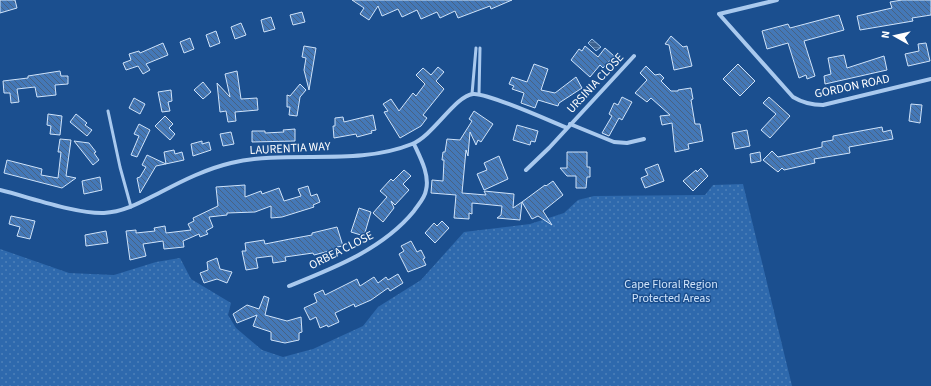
<svg xmlns="http://www.w3.org/2000/svg" width="931" height="386" viewBox="0 0 931 386" font-family="'Source Sans 3',sans-serif">
	<style>
		.park { fill: url(#park-dots) }
		.water { fill: url(#water-rules); stroke: #9cc4f0 }
		.building { fill: url(#building-back-hatch); stroke: #cfe3fa }
		.lines { fill: none; stroke-linecap: round; stroke-linejoin: round }
		.lane { stroke: #a9c9ee; stroke-width: 3 }
		.street { stroke: #a9c9ee; stroke-width: 4 }
		.labels { text-anchor: middle; stroke-width: 3; stroke-linejoin: round; paint-order: stroke }
		.street-label { font-size: 12px; fill: #fff; stroke: #1b4f8f }
		.park-label { font-size: 12px; fill: #cfe3fa; stroke: #1b4f8f }
	</style>
	<defs>
		<pattern id="park-dots" width="8" height="8" patternUnits="userSpaceOnUse"><rect width="8" height="8" fill="#2e69ad"/><path d="M2 2h.1M6 6h.1" fill="none" stroke="#4d80b9" stroke-width="1.8" stroke-linecap="round"/></pattern>
		<pattern id="water-rules" width="6" height="5" patternUnits="userSpaceOnUse"><rect width="6" height="5" fill="#3c6290"/><path d="M0 2.5h6" fill="none" stroke="#597aa1"/></pattern>
		<pattern id="building-back-hatch" width="6" height="6" patternUnits="userSpaceOnUse"><rect width="6" height="6" fill="#4478b7"/><path d="M-1 5l2 2M0 0l6 6M5-1l2 2" fill="none" stroke="#486282"/></pattern>
	</defs>
	<rect width="100%" height="100%" fill="#1b4f8f"/>
	<path class="park" d="M743,184L792,386H0V249L69,273L114,275L156,262L180,258L191,279L231,303L228,315L236,328L262,350L283,357L313,349L363,326L378,307L421,280L464,232L530,224L564,213L578,200L594,196L705,195L713,185Z"/>
	<path class="water" d="M592,39L601,47L596,51L588,43Z"/>
	<path class="building" d="M0,0H15L17,8L0,13Z
		M352,0H512L491,9L490,6L458,18L455,11L440,18L437,12L421,19L417,10L402,17L398,9L382,16L378,6L369,20L360,14L364,8Z
		M902,0H931V15L912,18L913,21L860,30L857,16L892,8L890,2Z
		M302,12L305,22L293,25L290,15Z
		M839,15L844,30L804,41L815,76L807,79L806,75L799,78L788,43L767,49L762,31L788,24L790,28Z
		M271,17L275,29L264,32L261,20Z
		M241,23L246,35L235,39L231,27Z
		M216,31L220,43L210,47L206,35Z
		M671,36L683,47L687,46L692,66L674,70L669,45L665,44Z
		M190,38L194,49L184,53L180,42Z
		M163,43L168,55L146,64L150,70L143,74L138,66L126,70L123,63L131,60L129,54L139,51L140,53Z
		M926,43L930,61L908,66L905,54L919,51L918,44Z
		M304,46L316,48L309,90L304,70L306,58L302,57Z
		M585,46L598,57L605,48L614,56L603,68L600,65L590,77L571,60L579,49L582,51Z
		M844,55L847,68L884,56L887,70L825,84L824,76L831,74L828,58Z
		M534,64L548,69L541,90L555,93L576,77L582,88L559,103L558,106L538,100L535,108L521,103L524,93L512,89L514,86L509,84L512,77L527,82Z
		M738,64L755,81L740,96L723,79Z
		M646,66L655,75L660,74L664,78L661,81L671,91H678V90L691,88L693,99L691,100L695,124H700L703,141L688,144L689,149L675,152L672,123L662,125L660,116L670,115L651,98L647,102L635,93L647,80L640,73Z
		M438,67L444,72L436,81L444,89L423,115L427,118L421,126L400,138L384,112L388,111L383,104L391,99L399,111L413,93L416,96L425,84L416,75L423,68L431,75Z
		M60,71L61,76H68V84L55,85L56,95L37,97L35,87L17,89L19,102L11,103L10,93H4L3,81L28,78V76Z
		M237,71L241,99L257,98L258,110L235,112L236,121L228,122L226,111L220,112L217,83L230,97L225,74Z
		M203,82L211,92L203,99L194,90Z
		M300,84L306,90L300,97L297,116L289,115L290,107H287V95L290,96Z
		M171,90L172,101L168,102L170,111L162,112L158,92Z
		M622,97L632,102L622,120L619,118L609,136L602,133L612,116L609,114L614,103L618,105Z
		M769,97L790,116L770,138L761,130L776,114L763,103Z
		M134,98L145,104L140,114L129,108Z
		M911,104L922,105L920,123L909,121Z
		M474,111L493,124L481,142L478,140L476,145L470,132L468,156L466,150L462,193L486,195L484,191L514,194L513,208L522,202L520,220L497,218L501,215L502,206L472,203V214L469,213V219L454,218L456,195L431,193L432,180L443,181L444,160H442L443,152H445L447,139L460,140L472,121L469,119Z
		M48,114L62,116L60,135L50,134L51,126L47,125Z
		M76,114L87,123L85,125L92,130L87,136L70,122Z
		M373,115L376,130L371,131L372,133L357,137L356,134L334,138L333,126H335V118L343,117L344,122Z
		M165,116L173,124L169,128L175,134L170,140L155,126Z
		M139,124L150,130L137,157L131,155L139,136L134,134Z
		M517,125L538,131L535,142L531,141L530,145L513,140Z
		M882,127L883,132L891,130L893,139L849,147L850,153L814,159L815,163L784,170L782,168L778,172L763,160L772,151L778,157L822,147V142L833,140V136Z
		M295,129V141L252,142V131H265V133L284,132L283,130Z
		M747,130L750,146L735,149L732,133Z
		M231,132L234,144L223,146L220,134Z
		M60,139L71,140L66,176L76,178L62,188L4,173L7,160L42,169L41,175L58,178L61,152H58Z
		M74,141L89,143L96,152L94,153L99,160L93,165Z
		M202,141V144L209,142L211,150L193,156L191,144Z
		M174,150L175,154L182,152L184,160L156,166L140,193L137,178L140,177L146,167L142,165L147,155L166,164L164,152Z
		M567,152H587V167H590V177H587L586,188H576V176H567L560,168H567Z
		M760,152L761,161L751,163L750,154Z
		M499,156L508,179L484,190L477,174L487,170L484,163Z
		M658,164L664,181L645,188L641,178L648,175L645,169Z
		M701,168L708,176L693,191L683,181L696,170L697,172Z
		M404,170L411,176L403,184L409,190L395,205L391,201L394,208L383,222L373,213L387,197L380,191L391,179L393,181Z
		M100,177L102,190L84,194L82,181Z
		M553,181L563,195L543,211L552,225L538,216L532,219L522,202L545,185L546,186Z
		M245,185V197L261,191L262,194L279,188L284,201L301,196L298,189L308,186L311,196L317,194L320,202L313,205L314,207L282,217L271,218V206L255,212L227,213V215L209,217L213,227L206,231L208,234L200,237L199,234L183,241L184,247L164,249L163,241L143,244L146,256L130,260L126,231L136,230V233L155,231L154,228L165,226L166,233L191,230L188,224L194,221L193,218L218,206L216,187Z
		M359,208L371,212L364,236L351,232Z
		M11,216L35,221L30,239L17,236L20,227L9,224Z
		M442,221L449,228L435,243L425,233L434,223L437,226Z
		M337,227L343,246L337,247V249L314,255L313,253L285,257L286,261L273,263L272,256L256,258L258,268L246,270L242,251H246L245,243L264,240L265,244L290,239L312,235V233Z
		M106,231L108,243L86,246L85,235Z
		M411,241L417,252L421,250L425,258L423,259L426,265L408,272L399,254L404,251L401,246Z
		M217,258L220,269L232,272L227,283L217,279L204,283L200,273L208,270L207,262Z
		M398,274L403,283L390,291L388,288L371,300L355,307L354,304L335,313L339,322L328,327L327,325L320,328L316,317L310,320L304,308L317,302L314,294L323,290L325,295L357,279L360,286L374,277L378,283L386,277L388,280Z
		M264,296L269,298L265,315L287,321L301,317L302,332L299,333V340L285,343L271,340V332L253,326L257,315L237,323L233,314L247,305L259,309Z"/>
	<g class="lines">
		<path class="lane" d="M472,94L476,48
			M479,94L480,48
			M108,111L120,167L131,207"/>
		<path class="street" d="M777,0L719,14L793,97C803,103 811,105 823,105L931,79
			M570,124L614,142L627,143L644,139
			M526,170L549,148L634,56
			M0,190C29,197 76,214 104,213C125,212 143,201 161,192C184,180 206,169 231,163C290,149 355,167 412,144C433,136 455,96 473,94C486,92 550,121 567,128
			M289,286C334,268 383,249 414,211C418,205 425,198 426,190C430,175 420,157 414,144"/>
	</g>
	<g class="labels">
		<g class="street-label">
			<text transform="translate(595 83) rotate(-47)" y="4">URSINIA CLOSE</text>
			<text transform="translate(852 86) rotate(-12)" y="4">GORDON ROAD</text>
			<text transform="translate(290 148) rotate(-3)" y="4">LAURENTIA WAY</text>
			<text transform="translate(341 250) rotate(-27)" y="4">ORBEA CLOSE</text>
		</g>
		<g class="park-label">
			<text x="671" y="288">Cape Floral Region<tspan x="671" dy="14">Protected Areas</tspan></text>
		</g>
	</g>
	<g transform="translate(895 36) rotate(278)" stroke="#1b4f8f" stroke-width="3" paint-order="stroke">
	<path d="M0-3L7 15L0 10L-7 15Z" fill="#ffffff"/>
	<text y="-6" font-size="11" font-weight="bold" text-anchor="middle" fill="#ffffff">N</text>
	</g>
</svg>
